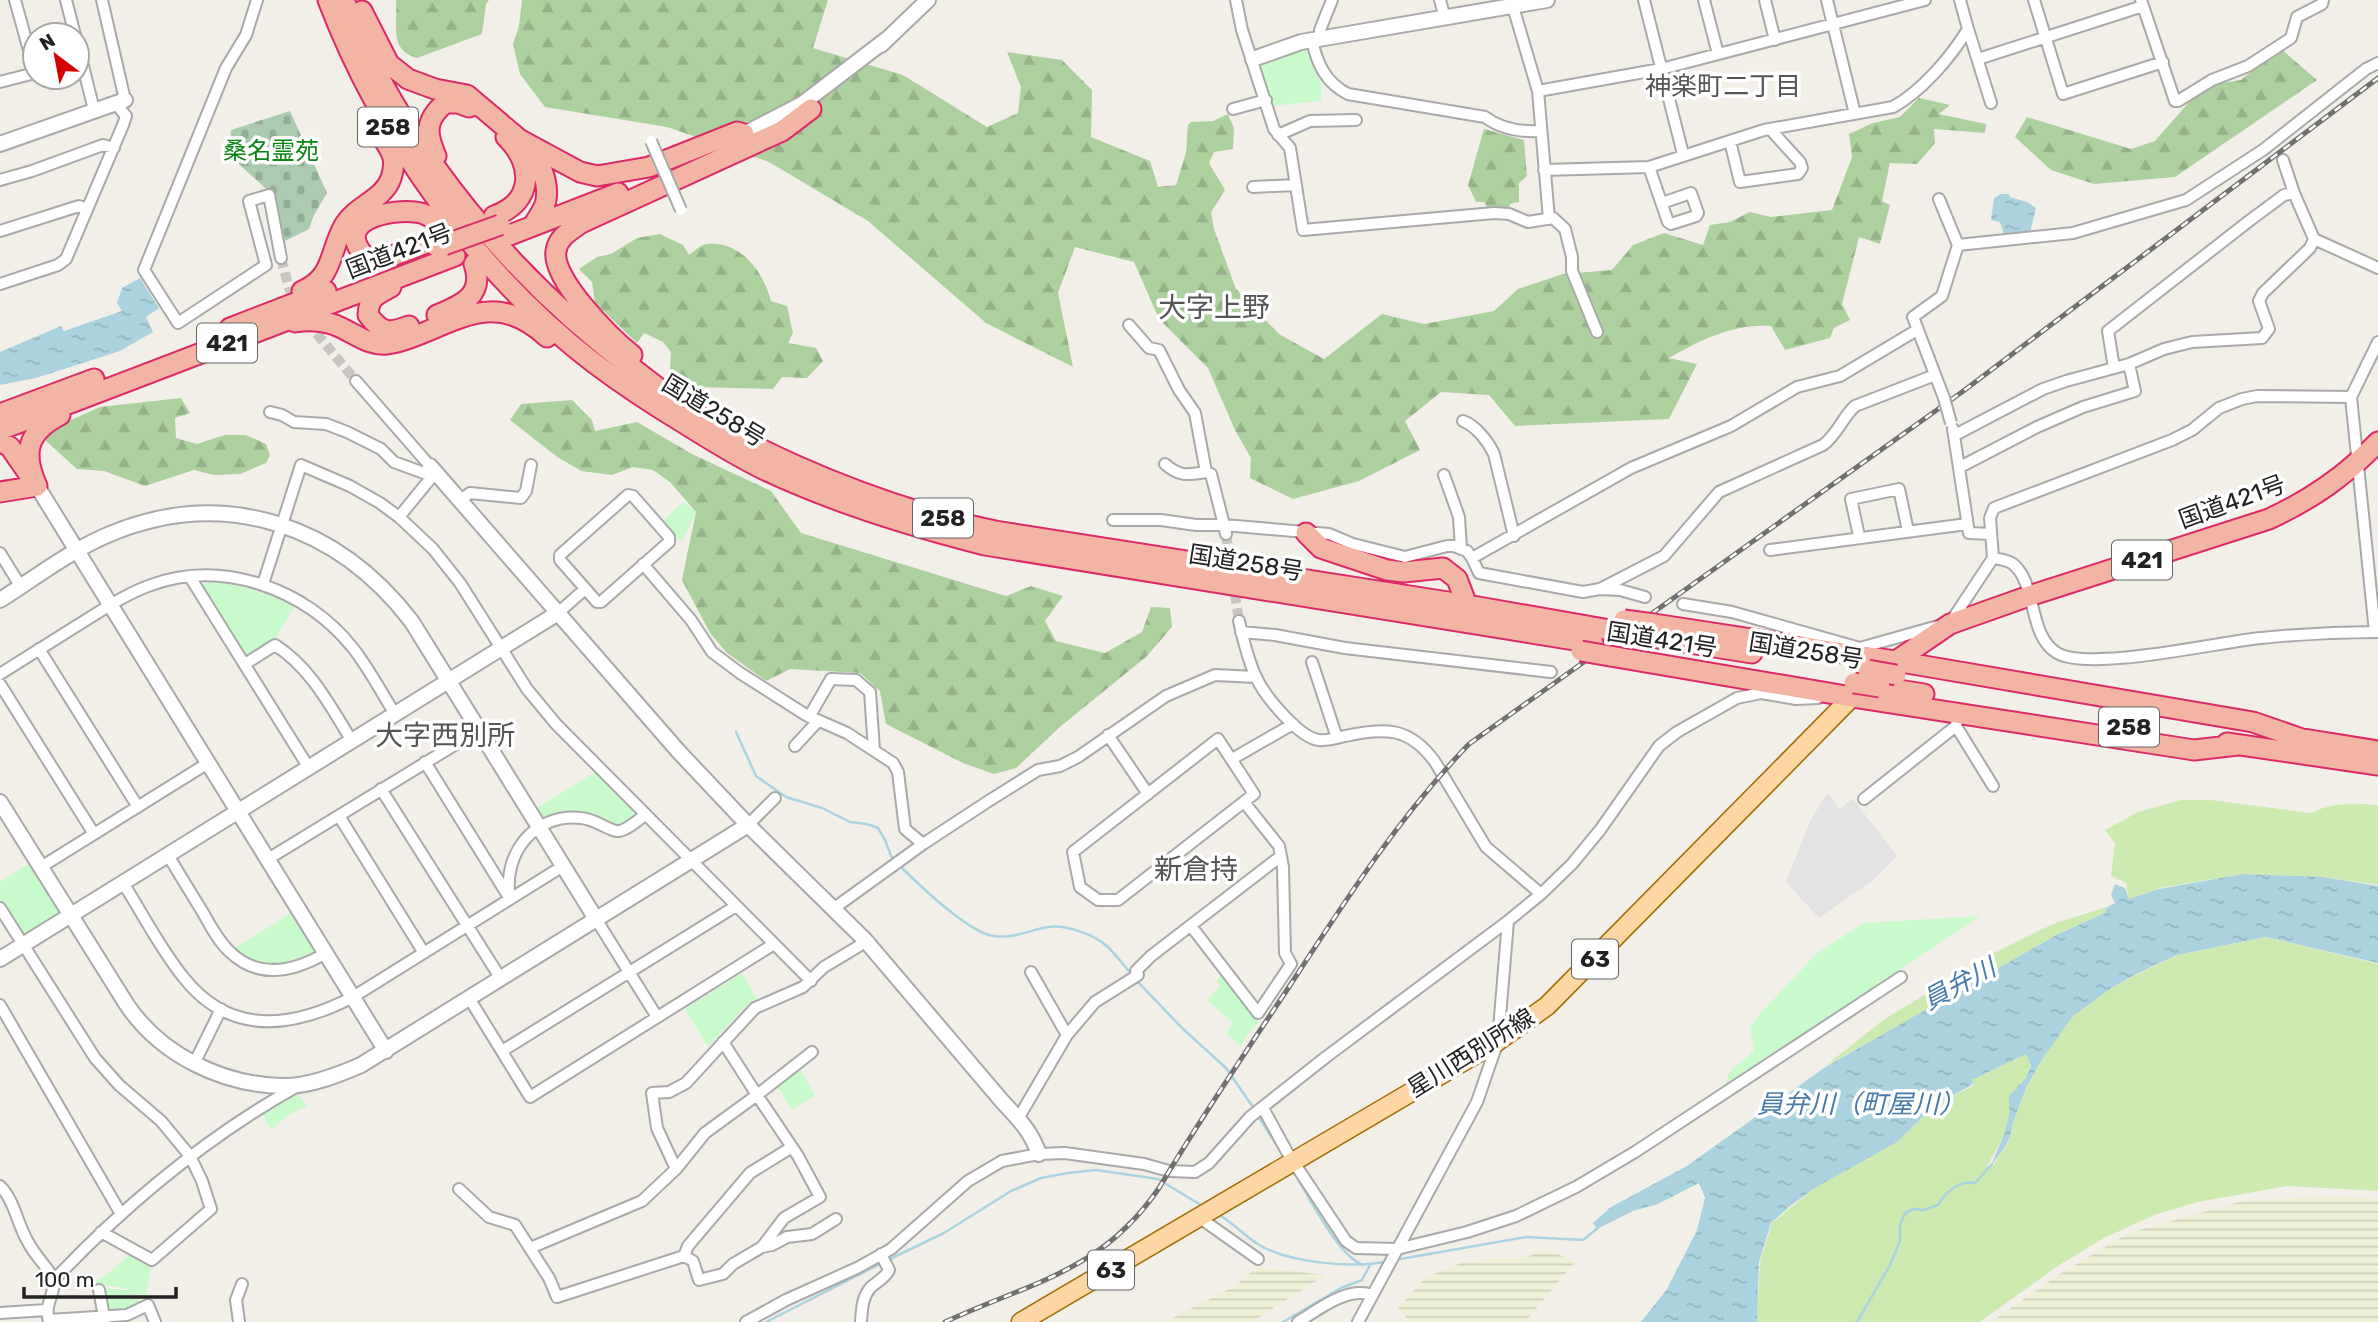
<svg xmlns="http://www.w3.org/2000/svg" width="2378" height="1322" viewBox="0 0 2378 1322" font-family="Rubik,'Noto Sans JP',sans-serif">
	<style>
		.farmland { fill: url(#farmland-rules) }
		.grass { fill: #cdebb0 }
		.forest { fill: url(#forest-firs) }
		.cemetery { fill: url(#cemetery-stones) }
		.park { fill: #c8facc }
		.parking { fill: #e2e2e2 }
		.water { fill: url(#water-ripples) }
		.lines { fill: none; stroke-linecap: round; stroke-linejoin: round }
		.stream { stroke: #aad3df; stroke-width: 2.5 }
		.minor-tunnel { stroke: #c8c6c1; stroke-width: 10; stroke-dasharray: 10 5; stroke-linecap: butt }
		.minor-casing { stroke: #a9a9a9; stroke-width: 14 }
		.tertiary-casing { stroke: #a9a9a9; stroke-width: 18 }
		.primary-casing { stroke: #a06b00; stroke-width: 21 }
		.trunk-casing { stroke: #dc2a67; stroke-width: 23 }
		.minor { stroke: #fff; stroke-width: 10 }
		.tertiary { stroke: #fff; stroke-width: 14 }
		.primary { stroke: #fcd6a4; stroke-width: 18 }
		.trunk { stroke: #f2b4a3; stroke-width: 19 }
		.rail-casing { stroke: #707070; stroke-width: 5 }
		.rail { stroke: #fff; stroke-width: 2.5; stroke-dasharray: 8; stroke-linecap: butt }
		.minor-bridge-casing { stroke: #a9a9a9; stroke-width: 14; stroke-linecap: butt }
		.trunk-bridge-casing { stroke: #dc2a67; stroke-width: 23; stroke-linecap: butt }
		.minor-bridge { stroke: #fff; stroke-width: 10 }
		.trunk-bridge { stroke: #f2b4a3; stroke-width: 19 }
		.labels { text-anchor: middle; stroke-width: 7; stroke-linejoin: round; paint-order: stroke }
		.shield { fill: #fff; stroke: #646464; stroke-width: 2 }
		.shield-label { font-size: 23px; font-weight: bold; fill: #222 }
		.park-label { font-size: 24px; fill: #0c8416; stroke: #fff }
		.street-label { font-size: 24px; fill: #222; stroke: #fff }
		.neighbourhood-label { font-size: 26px; fill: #555; stroke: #fff }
		.water-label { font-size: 26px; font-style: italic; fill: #4a7aab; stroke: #fff }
		.quarter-label { font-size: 28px; fill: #555; stroke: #fff }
	</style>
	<defs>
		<pattern id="farmland-rules" width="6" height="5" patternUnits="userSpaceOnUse" patternTransform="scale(1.75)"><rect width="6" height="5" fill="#eef0d5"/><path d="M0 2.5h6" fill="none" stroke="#ccceb7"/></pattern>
		<pattern id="forest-firs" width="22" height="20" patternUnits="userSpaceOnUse" patternTransform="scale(1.75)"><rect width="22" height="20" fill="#add19e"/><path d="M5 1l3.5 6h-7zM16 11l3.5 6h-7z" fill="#95b388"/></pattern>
		<pattern id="cemetery-stones" width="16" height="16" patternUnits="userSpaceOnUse" patternTransform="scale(1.75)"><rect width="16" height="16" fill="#aacbaf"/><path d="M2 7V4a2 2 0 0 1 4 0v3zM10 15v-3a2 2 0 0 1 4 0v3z" fill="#92ae96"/></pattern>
		<pattern id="water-ripples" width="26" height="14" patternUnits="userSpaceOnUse" patternTransform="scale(1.75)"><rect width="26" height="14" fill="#aad3df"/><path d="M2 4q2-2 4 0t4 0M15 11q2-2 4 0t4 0" fill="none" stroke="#92b5bf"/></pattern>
	</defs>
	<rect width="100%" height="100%" fill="#f2efe9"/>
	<path class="farmland" d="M2332,1196L2378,1199V1322H1991L2058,1275L2129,1233L2243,1201Z
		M1534,1251L1553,1252L1575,1262L1525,1322H1410L1398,1308L1426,1277L1461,1263L1500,1258H1523L1531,1256Z
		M1257,1267L1326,1275L1251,1322H1165L1235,1286Z"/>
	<path class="grass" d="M2181,800H2210L2311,813C2333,802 2354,803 2378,805V885L2324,877L2243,874L2160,888L2129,899L2126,883L2111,876L2115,843L2105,830L2138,812Z
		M2106,907L2105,913L2057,934L1953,996L1824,1067L1883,1020L1992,954L2053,924Z
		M2266,937L2378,964V1191L2287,1186L2198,1202L2157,1214L2104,1238L2059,1265L1980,1322H1757L1760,1262L1772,1223L1815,1188L1897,1142L1933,1107L1974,1085L1972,1080L2026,1054L2031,1065L2025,1079L2008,1097C2015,1120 1998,1147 1987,1166H1992C2001,1155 2012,1140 2012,1125L2027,1087L2043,1058L2071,1017L2110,989L2135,975L2178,955Z"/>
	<path class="forest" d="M396,0H489L486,4L482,34L417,58C388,50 398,23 396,0Z
		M522,0H828L813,48L903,75L987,127L1018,113L1021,87L1007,52L1062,60L1092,90L1091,137L1150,161L1158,187L1176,185L1186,153L1188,125L1191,122L1213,121L1228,114L1234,128L1233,149L1214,152L1209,163L1225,190L1211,212L1214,229L1236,289L1279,334L1324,359L1382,314L1424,324L1494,311L1518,289L1563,274L1612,270L1633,245L1664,233L1703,245L1710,225L1730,222L1750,212L1771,217L1832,210L1852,157L1849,134L1873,123L1900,117L1919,98L1950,105L1939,114L1986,124L1985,133L1934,129L1935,143L1917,164L1890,163L1882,201L1890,205L1880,244L1859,237L1842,304L1850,320L1834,328L1830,338L1785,350L1771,326C1735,323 1700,340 1669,358L1697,364L1669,419L1515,426L1489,395L1441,392L1405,421L1420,450L1359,481L1293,499L1250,478L1251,458L1235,430L1208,368L1159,319L1134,262L1075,247L1058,293L1073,367L986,323L868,221L769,162L667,127L545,107L520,74L513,44L519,26Z
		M2280,48L2317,80L2175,177L2094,184L2051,170L2015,137L2027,117L2131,149L2155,141L2203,86L2241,80Z
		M1484,129L1524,140L1527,176L1519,183V202L1510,204L1508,211L1488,209L1484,202H1476L1468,185Z
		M660,234L683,245L689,255C694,251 701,245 707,244C741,240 764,273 771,301L787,306L793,333L788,343L816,348L823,361L807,378L782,377L773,389L697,387L678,382L670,369L671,352L663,342L644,333L637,343L595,303L592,282L579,269L597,257L611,254L637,238Z
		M181,398L190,413L175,418L176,438L197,444L225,435H246L266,444L270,455L266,463L240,474L214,475L194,470L145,486L104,471L77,469L46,441L49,430L100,407Z
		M572,400L592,420L595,431L637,422L692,454L771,491L801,533L1006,596L1031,586L1063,596L1045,621L1056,641L1105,653L1142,632L1151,607L1170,608L1172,627L1146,657L1061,726L1016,768L994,774L963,763L886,724L880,691L860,673L790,669L766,681L727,653L710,633L682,580L696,512L670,482L653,470L633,467L612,475L581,471L556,456L510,420L521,404Z"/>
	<path class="cemetery" d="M290,111L327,193L314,215L309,229L285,241L275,197L229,155L231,130Z"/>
	<path class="park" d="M1305,47C1321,60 1322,82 1321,101L1271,106L1259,67L1260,63Z
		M683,502L696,512L682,542L662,522Z
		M206,581C239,581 266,590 296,605L274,640L248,656L243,655L201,588Z
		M596,772L634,809L633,817C629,819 623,825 618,825C612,826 596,815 586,814C571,812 556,820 541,817L535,809Z
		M31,862L59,909L57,916L26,936L22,935L0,900V882Z
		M291,913L314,950L313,955C286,970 257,968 233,949Z
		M1981,916L1726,1084C1727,1066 1746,1063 1754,1049L1750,1028L1758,1016L1816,954L1864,923Z
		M1223,972L1258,1022L1240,1046L1226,1033L1233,1023L1207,1000L1220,986L1216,981Z
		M742,973L758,1000L742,1010L708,1047L685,1009Z
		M800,1068L815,1096L792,1110L777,1086Z
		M298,1093L307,1106L287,1116L271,1130L262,1113Z
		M131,1253L152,1264L146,1295L135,1294L140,1303L125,1310L103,1311L101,1288L128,1290L120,1287L86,1284L103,1278Z"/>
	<path class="parking" d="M1828,793L1839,809L1853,799L1897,856L1873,880L1819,918L1786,882L1812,817Z"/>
	<path class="water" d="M2001,194H2009L2010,197L2027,202L2036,208L2030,233L2005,237L2000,222L1991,220L1994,198Z
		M140,278L159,308L146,317L153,332L120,351L36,378L0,385V352L61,326L64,331L122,311L117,303L122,288Z
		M2243,874L2323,877L2378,886V963L2266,937L2177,955L2136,974L2110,989L2072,1017L2043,1058L2027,1086L2012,1125C2012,1139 2001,1154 1992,1164C1999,1144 2014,1118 2008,1097L2025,1079L2031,1066L2026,1054L1972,1080L1973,1084L1933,1107L1897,1142L1815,1188L1790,1206L1771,1223L1759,1262L1757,1322H1641L1667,1289L1697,1230L1705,1198L1699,1183L1658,1204L1633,1211L1597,1229L1593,1223L1611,1207L1687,1166L1824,1068L2058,934L2105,913L2106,908L2115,903L2111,895L2115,884L2125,888L2129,899L2159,889Z"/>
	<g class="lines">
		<path class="stream" d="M736,732L756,776L786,797L822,808L850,822L867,824L878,828L885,840L891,856L896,861
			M900,866C919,885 969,933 994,936C1012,939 1030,930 1048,927C1066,924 1095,935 1108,947C1117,956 1125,967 1133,976
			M1137,981L1183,1029L1226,1068L1255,1110
			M1258,1116L1283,1155
			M1292,1169C1307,1193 1337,1254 1361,1264
			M1216,1213C1233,1222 1245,1237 1261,1246C1292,1263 1351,1268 1385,1262
			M888,1260L944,1233L1011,1191L1041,1178L1068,1173L1096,1170L1158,1179L1204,1207
			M1395,1260L1526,1237L1583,1240L1599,1227
			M766,1322L882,1263
			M1283,1322L1341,1288L1362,1280L1370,1265
			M1857,1322L1890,1265L1900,1241V1225L1905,1213L1914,1209L1924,1210L1938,1205C1946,1192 1959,1180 1975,1183L1992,1164"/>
		<path class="minor-tunnel" d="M281,258L289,288L297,305
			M307,322L356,381
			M1226,534L1239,621"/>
		<defs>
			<path id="minor" d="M15,0L35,72
				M66,0L75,35
				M102,0L125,100
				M257,0L246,35L226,68L144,270L178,323L266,265L249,201L269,195L281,258
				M1236,0L1242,30L1274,129L1290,148L1303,230L1494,213L1509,214L1528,222L1553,218L1565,229L1572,257V271L1597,332
				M1440,0L1445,18
				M1511,0L1538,91L1549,219
				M1644,0L1683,154
				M1704,0L1718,54
				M1765,0L1775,40
				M1827,0L1855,114
				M2034,0L2063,94L2163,62
				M2141,0L2175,101H2178L2212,80L2248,66L2291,38L2297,17L2322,4L2323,0
				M1968,29L1991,103
				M1321,38L1320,30L1332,0
				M1312,40C1317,64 1326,83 1348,94L1485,117C1501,129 1521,132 1540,131
				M77,42L94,110
				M1978,59L2143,6
				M0,82L35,73
				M1538,91L1661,69L1925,0
				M1233,109L1266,100
				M1278,135L1310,121L1356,120
				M1730,141L1740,182L1798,174L1802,168L1800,162L1770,129
				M1649,167L1668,222L1671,224L1696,216L1698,213L1691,193L1662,203
				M1544,170L1649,167L1764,130L1893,107C1922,91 1951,57 1968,29L1960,0
				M0,180L32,171L103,145L114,148
				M1253,187L1296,185
				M1939,199L1958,245L1942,296L1913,317L1944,398
				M0,231L79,206L87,209
				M2314,239L2378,268
				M1958,245L2073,233L2186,200L2263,150L2366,69L2378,63
				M0,284L58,265L66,259L123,125L126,116L115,103
				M2114,368L2108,331L2249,221L2284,195L2294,193
				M356,381L430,466
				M270,412L282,415L294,422L326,424L347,432L381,449L394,462L432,476
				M1463,421C1476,426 1488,441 1494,454L1514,536
				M1953,429L1969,533L1991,534
				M1955,435L2043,389L2066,381L2129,364L2164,349L2192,342L2262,338L2269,329L2259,301L2263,293L2310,248L2314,239L2294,193L2283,160
				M1165,464C1180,477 1187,475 1206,472
				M1960,467L2037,427L2083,407L2135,391L2129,364
				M1444,475L1459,517L1461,549
				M628,495L633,496L669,537V542L601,602H597L560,560V555Z
				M459,501L470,493L521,498L526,491L531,465
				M399,517L435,473
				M1113,520H1161L1196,525H1224L1211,474L1206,472L1195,413L1179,390L1159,350L1149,348L1129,325
				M1226,534L1224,525L1329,534L1353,544L1405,557L1447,546H1454L1467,551L1472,558L1631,468L1731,426L1797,387L1840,376L1917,330
				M1859,536L1851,499L1899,489L1908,531
				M1770,550L1967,524
				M0,553L21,587
				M1472,558L1479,573L1583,592L1600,589L1620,590L1645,597
				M1993,558C2000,559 2008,560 2013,564C2037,583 2028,636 2057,653C2090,672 2218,642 2261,638C2300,634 2340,632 2378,632
				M643,564L691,620L712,652L740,673L806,715L847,733L893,763L898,772L905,829L923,844
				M190,577L309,768
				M263,584L301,465L350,486L380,503L399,517L433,549L460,583L527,689L556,724L811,981
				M1600,589L1664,556L1719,492L1823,445C1837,435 1842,418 1855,406L1935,375
				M1683,604L1732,612L1860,648L1938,626
				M558,613L585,589
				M1952,620L1993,558L1990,518L1994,508L2172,440L2192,430L2219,408L2242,399L2257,396L2351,397
				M1239,621C1243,639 1248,660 1256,677C1264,695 1299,738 1319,740C1327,741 1337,738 1345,736C1385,728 1409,726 1435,762L1486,847L1541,894
				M1241,632L1275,635L1345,648L1551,672
				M2375,632L2351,397L2378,342
				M39,649L138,807
				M1312,662L1337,738
				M245,664L275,645C311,668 330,706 352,741
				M0,674C29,656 57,638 86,620C107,607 128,593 151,585C223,559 306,589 352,647C369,668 381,692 395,714
				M0,684L94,834
				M809,717L831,679L856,680L870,692L874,750
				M1956,726L1993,786
				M1108,735L1148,794
				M1218,739L1254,794L1118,900H1098L1080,887L1073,852Z
				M795,746L818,721
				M1232,759L1293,724
				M425,762L507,894
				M381,789L501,979
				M1864,799L1956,726L1958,712
				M339,816L424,953
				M748,825L775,798
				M168,855C179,874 191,893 202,911C210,925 218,941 230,952C259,980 295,971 326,953
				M268,859L479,730
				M41,867L208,763
				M123,883C143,914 160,949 184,978C231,1037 293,1028 353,997L563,866
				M510,899C502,855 533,813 581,818C595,819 608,830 617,831C625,832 639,819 645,815
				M0,908L95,1058L119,1085L161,1121L190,1156L202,1181L211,1209L152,1260L101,1232
				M833,909L923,844L987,802L1038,770L1060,766L1078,757L1166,696L1215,675L1256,677
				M596,919L657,1017
				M1191,926L1258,1013L1291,964L1285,953L1283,867L1279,846L1244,802
				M1136,971L1151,956L1281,856
				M1031,972L1067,1035
				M469,998L530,1097L774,944
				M0,1005L121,1214
				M502,1051L736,906
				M194,1064L221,1009
				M1263,1108L1287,1152L1346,1241L1356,1248L1397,1249L1467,1232L1516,1216L1576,1187L1635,1152L1901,977
				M1019,1117L1067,1035L1095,1002L1138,975
				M676,1169L657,1128L652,1093L669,1092L686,1083L755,1008L803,987L824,967L859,946L865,940
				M0,1186C15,1201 17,1224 28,1242C35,1256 47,1266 54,1280
				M459,1189L489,1217L515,1225L549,1278L557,1297L684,1256L688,1246L750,1173L792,1147
				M1200,1218L1258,1259
				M762,1247L772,1245L787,1237L812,1234L836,1219
				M530,1248L642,1201L676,1169L705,1133L757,1095L723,1042
				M684,1256L693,1261L699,1280L723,1274L733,1264L762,1247L784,1218L820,1197L798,1156L757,1095L812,1052
				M99,1290L105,1322
				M0,1313L46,1310
				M49,1320L127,1315L148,1305L155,1322
				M49,1322C44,1303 54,1298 54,1280C126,1204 205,1138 296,1087
				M239,1322L236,1300L242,1284
				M746,1322L786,1300L857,1268L891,1249L968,1181L1002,1161L1039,1154L1065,1153L1144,1164L1169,1171L1195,1172L1209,1163L1250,1117L1326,1057L1508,921L1541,894L1572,864L1600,830L1659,746L1677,732L1737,698L1761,693L1796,699L1818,698
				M861,1322C862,1309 862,1297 871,1287C878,1281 885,1278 889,1270L881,1254
				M1298,1322C1318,1310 1347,1286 1372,1295
				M1358,1322L1477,1102L1498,1041L1508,921"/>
			<path id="tertiary" d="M881,45L928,0
				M1253,59L1301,42L1547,0
				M744,134L802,104L887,39
				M0,144L125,100
				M430,466L679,752L748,825L865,940L1001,1100C1018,1119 1030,1129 1039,1154
				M37,486L386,1051
				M0,600C35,578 71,550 110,534C225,486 338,525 412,622L596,919
				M0,802L127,1005C161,1055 222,1085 283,1086C308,1087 338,1075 361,1065L748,825
				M0,959L558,613"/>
			<path id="primary" d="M1021,1322L1498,1041L1547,1006L1852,697"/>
			<path id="trunk" d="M328,0C380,137 478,274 594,363C622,384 652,404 682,422C709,439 736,456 765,470C835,503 910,526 985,545L1593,643
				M344,0C352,19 359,40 369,58C431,180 526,289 635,370C649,381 663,392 677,402C750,449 840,488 923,513C946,521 971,525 995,531L1467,605L1610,630
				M362,11L389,64L408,79L435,89L467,95L519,139L580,172L597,176L649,167L737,132L744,134
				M527,147C540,161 549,181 546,200C545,209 537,218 533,226
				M436,156C426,133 425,120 445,103H458L469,107
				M494,216C534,202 534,164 506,137
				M510,235L618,193
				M438,247L429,242C416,247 388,259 376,260C371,260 366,257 362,253C334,217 401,206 424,214C437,219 444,228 453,239
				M391,287C376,295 369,297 368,315C382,333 388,334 409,326
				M302,291C335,277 329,250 345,224C356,206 384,199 391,178C397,159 392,152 382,137
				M437,315C462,305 485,295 474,264
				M295,322C307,320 320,320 332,324C351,330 366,346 387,344C401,343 415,336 428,331C475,310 506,299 547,337
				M230,328L326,291
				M632,355C611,338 551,279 556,251C558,237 570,231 581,223L782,131L811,109
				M0,414L94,379
				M0,430L455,256
				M0,441L10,447L28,473
				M37,486C22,453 27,432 60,415
				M0,492L37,486
				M1306,533L1321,548L1387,570L1404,572L1443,568L1457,579L1467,605
				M1654,624L1895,661L2253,722L2302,739
				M1639,635L1752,653
				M1610,656L1852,697L2194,750L2238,745
				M1890,665L1950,624L2029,596L2269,519C2312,499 2345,476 2378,442
				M1880,687L1924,694
				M2291,737L2378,751
				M2227,743L2378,765"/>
		</defs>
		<use href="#minor" class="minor-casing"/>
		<use href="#tertiary" class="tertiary-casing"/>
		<use href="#primary" class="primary-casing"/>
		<use href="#trunk" class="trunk-casing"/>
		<use href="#minor" class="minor"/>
		<use href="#tertiary" class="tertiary"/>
		<use href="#primary" class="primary"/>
		<use href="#trunk" class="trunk"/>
		<defs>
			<path id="rail" d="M945,1322C1031,1282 1102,1272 1159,1188C1200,1119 1245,1053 1289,987C1345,901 1398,818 1469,744L1962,392L2378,78"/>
		</defs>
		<use href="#rail" class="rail-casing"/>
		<use href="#rail" class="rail"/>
		<defs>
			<path id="minor-bridge" d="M651,141L681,210
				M1944,398L1951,423"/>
			<path id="trunk-bridge" d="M444,245L500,225
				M1624,620L1654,624
				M1581,651L1610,656
				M1868,670L1896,675
				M1854,683L1880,687"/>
		</defs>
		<use href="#minor-bridge" class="minor-bridge-casing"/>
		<use href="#trunk-bridge" class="trunk-bridge-casing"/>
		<use href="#minor-bridge" class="minor-bridge"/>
		<use href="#trunk-bridge" class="trunk-bridge"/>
	</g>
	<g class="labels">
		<g class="shield">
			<rect x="358" y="107.5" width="60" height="39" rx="5"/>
			<rect x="197" y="323.5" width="60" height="39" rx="5"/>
			<rect x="913" y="498.5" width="60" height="39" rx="5"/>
			<rect x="2112" y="540.5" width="60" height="39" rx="5"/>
			<rect x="2099" y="707.5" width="60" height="39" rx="5"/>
			<rect x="1572" y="939.5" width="46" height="39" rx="5"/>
			<rect x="1088" y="1250.5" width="46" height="39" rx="5"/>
		</g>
		<g class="shield-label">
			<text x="388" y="135">258</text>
			<text x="227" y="351">421</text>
			<text x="943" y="526">258</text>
			<text x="2142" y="568">421</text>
			<text x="2129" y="735">258</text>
			<text x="1595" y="967">63</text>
			<text x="1111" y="1278">63</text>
		</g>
		<g class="park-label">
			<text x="271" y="159">桑名霊苑</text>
		</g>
		<g class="street-label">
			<text transform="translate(399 251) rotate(-21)" y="8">国道421号</text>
			<text transform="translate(714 411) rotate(31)" y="8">国道258号</text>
			<text transform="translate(2232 502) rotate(-20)" y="8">国道421号</text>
			<text transform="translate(1246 563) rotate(9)" y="8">国道258号</text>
			<text transform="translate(1662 640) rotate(9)" y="8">国道421号</text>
			<text transform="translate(1806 651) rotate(9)" y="8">国道258号</text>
			<text transform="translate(1471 1053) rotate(-32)" y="8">星川西別所線</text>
		</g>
		<g class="neighbourhood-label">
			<text x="1723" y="95">神楽町二丁目</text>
		</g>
		<g class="water-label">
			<text transform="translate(1959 984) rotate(-28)" y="9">員弁川</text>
			<text x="1861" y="1113">員弁川（町屋川）</text>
		</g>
		<g class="quarter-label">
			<text x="1214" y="317">大字上野</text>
			<text x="445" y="745">大字西別所</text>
			<text x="1196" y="879">新倉持</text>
		</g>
	</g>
	<g transform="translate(56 56) rotate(328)"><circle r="33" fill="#ffffff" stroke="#a7a7a7" stroke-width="2"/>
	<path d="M0-5L12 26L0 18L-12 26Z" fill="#d40000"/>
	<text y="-10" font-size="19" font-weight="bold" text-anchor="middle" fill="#222222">N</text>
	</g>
	<path d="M24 1287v10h152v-10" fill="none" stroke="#222222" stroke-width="3.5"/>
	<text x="35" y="1287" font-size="21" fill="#222222" stroke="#ffffff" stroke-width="5" paint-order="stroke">100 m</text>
</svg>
